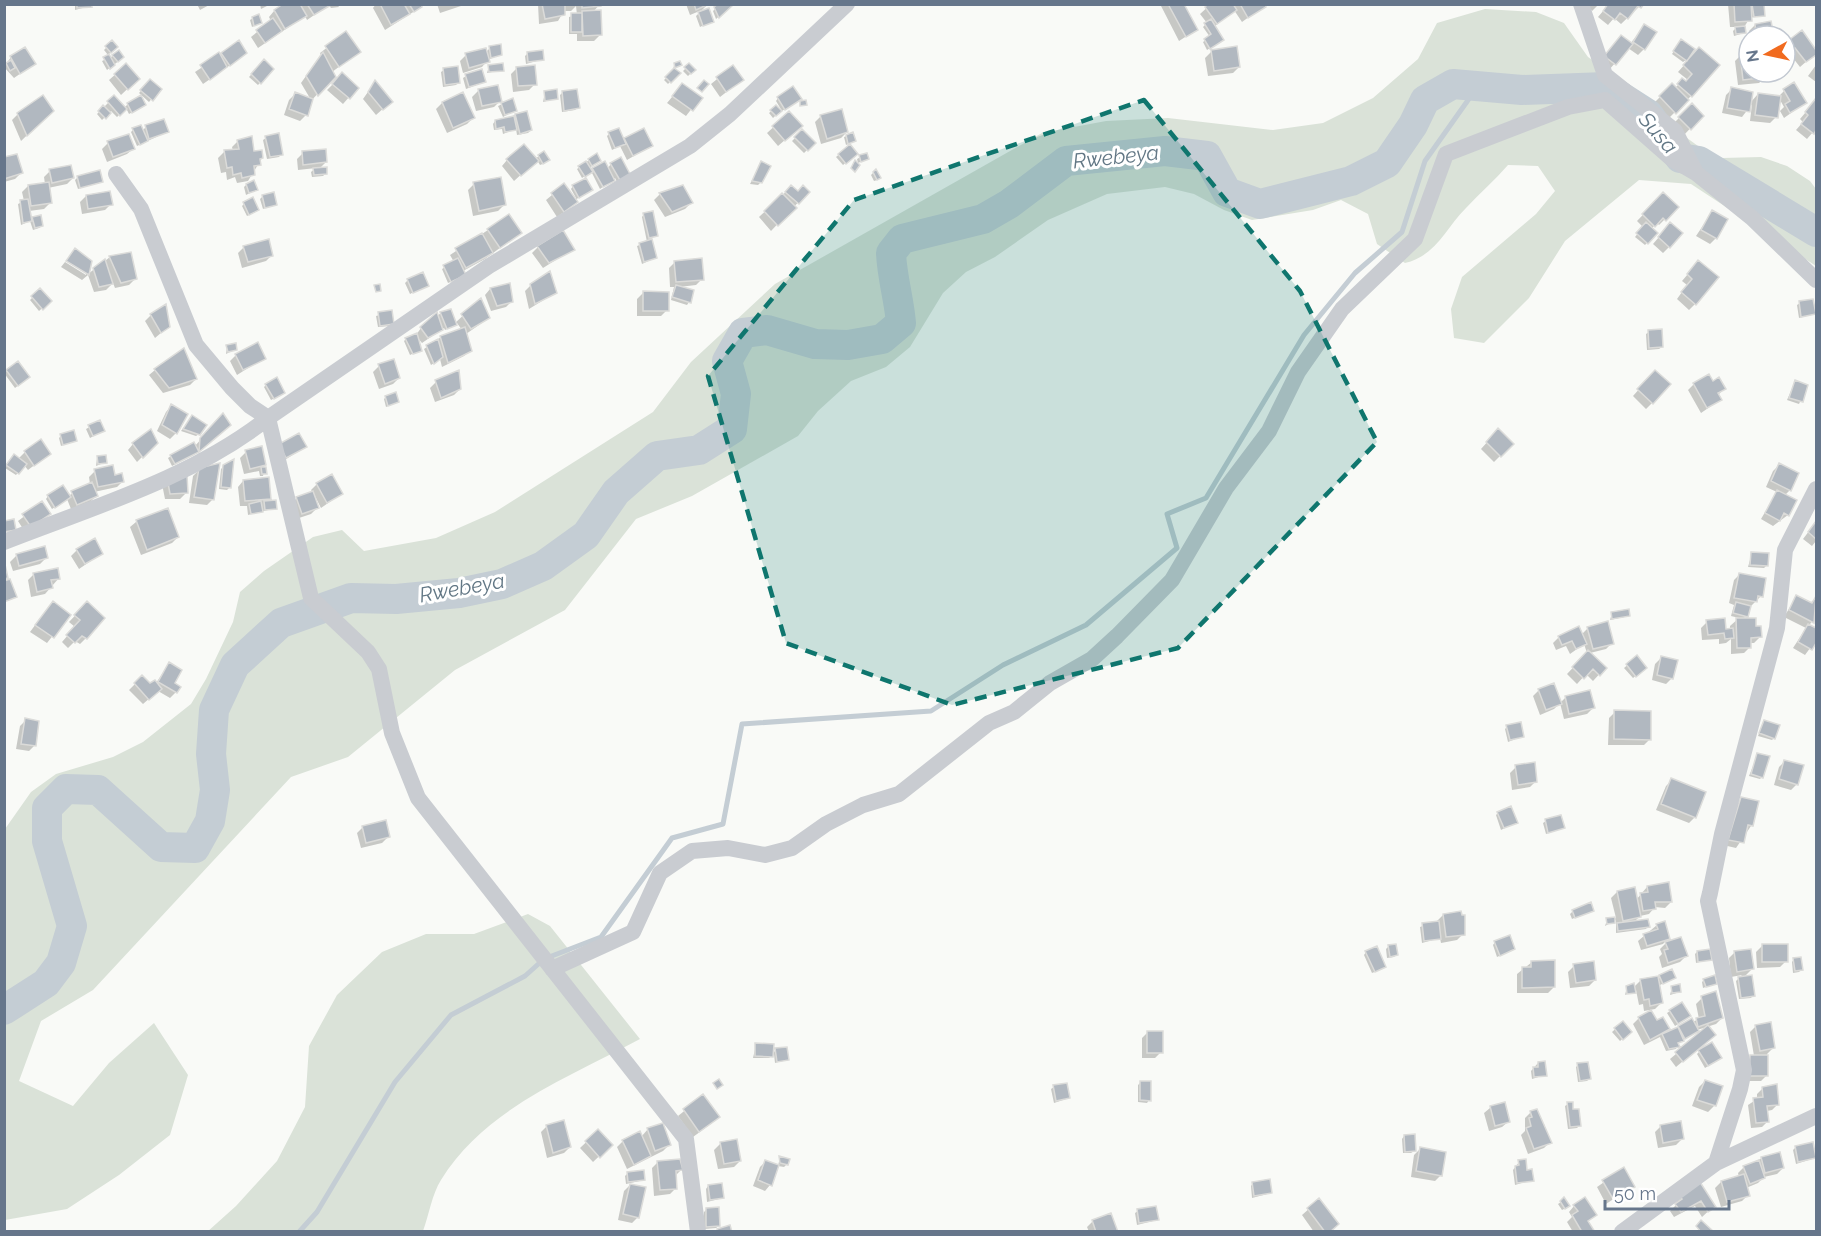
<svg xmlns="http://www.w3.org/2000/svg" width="1821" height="1236" viewBox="0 0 1821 1236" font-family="Raleway,sans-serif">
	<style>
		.green { fill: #dae2d8 }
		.shadow { fill: #0003 }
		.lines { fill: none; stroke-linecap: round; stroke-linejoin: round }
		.stream { stroke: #c4cdd4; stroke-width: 5 }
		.river { stroke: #c4cdd4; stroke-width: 30 }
		.building { fill: #b1b8c0; stroke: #dbdbd9; stroke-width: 1.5 }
		.minor { stroke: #c9ccd1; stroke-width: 16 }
		.marked { fill: #0f766e; fill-opacity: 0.2; stroke: #0f766e; stroke-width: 4.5; stroke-dasharray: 12 8; stroke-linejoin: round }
		.labels { text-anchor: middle; stroke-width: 6; stroke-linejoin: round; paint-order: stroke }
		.water-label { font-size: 21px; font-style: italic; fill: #627785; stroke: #fff }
	</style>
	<rect width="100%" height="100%" fill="#f9faf7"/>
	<path class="green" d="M1485,9L1536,12L1564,23L1588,57L1618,77L1687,138L1709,154L1722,158L1761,157L1787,166L1810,181L1816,189V266L1691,184L1639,180L1565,241L1529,298L1484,343L1454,338L1451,309L1462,277L1536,214L1555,191L1538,166L1508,165C1495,180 1480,193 1466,208C1445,229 1436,256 1405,263L1377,244L1368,214L1341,200L1313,210L1252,220L1224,210L1194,194L1165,187L1107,194L1048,220L995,257L966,272L943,293L910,347L886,367L851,381L818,411L798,436L692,496L636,519L565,610L455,670L348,757L291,777L93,990L41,1021L19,1081L73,1106L109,1063L154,1023L188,1075L170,1135L119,1175L67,1209L5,1220V829L31,792L56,774L113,757L143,742L191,704L206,679L233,622L240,592L264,571L313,537L342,530L364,551L436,538L495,512L653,412L691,362L775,284L1042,133L1106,121L1168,118L1273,130L1323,123L1373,98L1418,59L1437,23Z
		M528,914L550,926L640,1039C570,1077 485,1108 441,1180C432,1194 429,1215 423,1231L207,1232L236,1206L277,1161L305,1107L309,1046L337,995L382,952L426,934H474Z"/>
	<path class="shadow" d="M75,4H90V6L75,10Z
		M197,4H211L200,10Z
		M260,4H268L269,5L261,9Z
		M286,4L300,8L304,4H337L339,7L331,8L329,5L307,20L305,16L258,48L251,37L271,21L269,17L274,11Z
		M376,4H419L418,9L385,30L373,8Z
		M437,4H467L440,13Z
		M538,4H600L593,12L600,35L594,41H577V34H569V17L577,15L576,6L571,11H564L558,21L539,24Z
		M686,4H708L699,13L712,21L700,27L696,16L702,10L690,15Z
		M720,4H733L716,19L713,11Z
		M1160,4H1183L1196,30L1179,41Z
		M1211,4H1263L1264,6L1242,22L1234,10L1214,27L1220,42L1207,50L1203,42L1210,37L1203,27L1207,23L1200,14Z
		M1587,4H1599L1592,11Z
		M1609,4H1642L1621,24L1614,18L1608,25L1598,17Z
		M1728,4H1762L1763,15L1750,18L1744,27V33L1734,36L1733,31L1737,27H1730Z
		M253,18L260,23L252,27L250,20Z
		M1770,23L1772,36H1750L1749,31L1755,25Z
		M1645,25L1644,49L1638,55L1628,48L1609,70L1599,62L1630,44Z
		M1802,32L1816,53L1800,67L1789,53L1785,55V45Z
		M346,33L359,52L332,72L334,76L311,101L306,115L300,121L284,115L289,100L295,94L311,100L301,83L321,55L320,53Z
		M112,42L116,47L108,55L104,50Z
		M1679,43L1686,60L1683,62L1672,54Z
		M490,48L500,54L488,60L482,67L463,73L460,61L466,55L486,52Z
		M1211,52L1239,67L1233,73L1208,76L1205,58Z
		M528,53L543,59L526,64L525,56Z
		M222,54L239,59L203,84L195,72Z
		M1749,54V72H1780V75L1767,79L1766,76L1759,83L1738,85L1735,61L1741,55Z
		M1693,55L1691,96L1669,118L1654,103L1672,85L1675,88L1683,80L1686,83L1688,80L1678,72Z
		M113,56L120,60L107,70L102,61Z
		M11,57L34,64L14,78L4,67Z
		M264,61L272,69L258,85L249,77Z
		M126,65L138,79L121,95L109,80Z
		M674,65H680L674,69L678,73L668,84L664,80L673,71Z
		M689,65L694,70L688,76L683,71Z
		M1816,65V82L1808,76Z
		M489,66L502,70L487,73Z
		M732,67L742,80L720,97L711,84Z
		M517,68L535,84L529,90L513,92L511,74Z
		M444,70L458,83L456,85L443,87L441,72Z
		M342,75L357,88L343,104L327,90Z
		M466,76L484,82L466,89L463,78Z
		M150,81L160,89L149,102L139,93Z
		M375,82L385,107L376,115L363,99Z
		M682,85L700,98L686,116L667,103Z
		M497,86L500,101L494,107L476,111L472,97L478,91Z
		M1732,89L1750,103L1758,94L1778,97L1784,91L1805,103L1784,118L1780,111L1784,107L1779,98L1776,117L1770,123L1750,121L1752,104L1742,117L1722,113L1726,95Z
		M545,92L557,98L543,102Z
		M563,92L578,107L575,110L562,112L560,95Z
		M114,97L124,108L128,104L142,107L129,114L126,108L117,117L111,111L102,120L97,114Z
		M778,98L797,101L782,111L776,101Z
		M512,100L516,110L503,117L498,106Z
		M1816,100V135L1813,132L1807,139L1796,130L1803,122L1800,119Z
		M442,103L473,118L467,124L447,133L436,109Z
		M1692,105L1702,116L1684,135L1673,124Z
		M776,107L780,111L773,118L769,113Z
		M52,111L21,141L12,120L18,114Z
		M789,113L801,126L778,146L767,133Z
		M516,115L531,130L528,133L517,135L516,129L503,134L502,129L494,130L493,124L495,121Z
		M821,116L847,132L841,138L821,144L815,122Z
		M146,127L167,132L137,146L131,132L133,130L142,131Z
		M802,131L814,143L804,153L792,141Z
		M609,134L623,141L625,139L651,146L627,160L620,146L612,150L607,136Z
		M852,134L854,141L846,145L844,137Z
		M266,138L281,154L279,157L267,159L263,140Z
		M238,141L262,158L248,181L237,183L235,177L227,180L226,172L221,173L218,158L224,152L233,151L232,147Z
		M108,143L133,149L127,154L107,162L102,149Z
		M849,146L856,154L843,165L836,157Z
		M303,153L326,162L318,170L326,173L323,176L312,177L311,172L316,168L298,170L297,159Z
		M866,154L867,159L858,163L857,159Z
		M539,156L545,163L540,165L537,160L514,181L502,166L507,160L535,159Z
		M4,159L21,173L15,179L4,182Z
		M589,160L597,163L589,168L588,174L582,178L577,169Z
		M761,163V182L758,185L750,184Z
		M611,164L629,176L618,184L615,178L600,189L591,171L607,169Z
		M50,171L73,178L67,184L48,188L50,203L44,209L29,211L30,221L21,225L18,204L24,201L22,192L28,186L45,184L44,177Z
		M873,173L877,180L874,181L871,175Z
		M78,177L101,181L78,189L75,180Z
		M474,184L504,205L498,211L473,216L468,190Z
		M246,185L256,190L246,195L244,187Z
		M564,185L574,199L576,198L571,189L573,186L591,190L575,200L570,208L557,217L546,200Z
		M791,187L798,193L808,192L771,231L759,217Z
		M660,194L691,203L685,209L665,217L654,200Z
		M1663,194L1677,207L1659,225L1657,223L1651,229L1656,233L1645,245L1635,237L1643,227L1637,221Z
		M86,196L111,204L105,210L82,214L80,202Z
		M263,196L275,204L263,209L260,199Z
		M244,204L255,212L247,216L242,206Z
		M1712,212L1716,238L1710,244L1696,236Z
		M644,214L656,235L650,239L655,258L642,264L637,246L647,242L642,217Z
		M33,218L42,226L39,228L33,230L30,221Z
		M488,230L520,233L485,259L463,271L462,277L448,283L442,269L454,262L450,255Z
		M1665,230L1669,247L1663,253L1653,244Z
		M244,247L272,255L266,261L242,268L238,253Z
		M538,247L573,249L543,268L532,253Z
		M110,257L135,279L129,285L115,288L113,283L106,290L94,292L88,275L82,280L61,267L65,262L86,275V271L88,274Z
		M675,262L702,279L696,285L679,287L689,302L687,305L671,300L674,287H670L669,268Z
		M1693,268L1695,304L1689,310L1677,299L1687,285L1682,281Z
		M408,280L427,285L410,294L405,283Z
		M509,285L512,301L506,307L491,311L485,295L490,289Z
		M531,285L555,293L529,309L525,291Z
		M40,290L50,301L39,311L30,300Z
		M643,293L667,310L661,316H637V299Z
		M480,300L489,318L466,334L470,350L464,356L442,367L440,359L431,365L424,349L441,337L462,330L457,323L445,330L444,328L422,343L417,337L420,350L410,355L404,341L406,339L416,335L421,328L441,313L455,323Z
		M1800,303L1814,314L1799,318L1797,305Z
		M391,312L390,326L378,327L376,316Z
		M151,315L168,327L155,338L145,321Z
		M1649,332L1662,347L1659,349L1647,350L1646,334Z
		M227,347L236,349L226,354Z
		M236,355L264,358L237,375L230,361Z
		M379,366L399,378L393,384L379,389L373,372Z
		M155,370L196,379L190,385L163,393L149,375Z
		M7,371L25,380L15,388L4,373Z
		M1649,378L1652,403L1646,409L1633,396Z
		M436,382L460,389L454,395L435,402L430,388Z
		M1795,382L1807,386L1799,404L1787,400Z
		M1712,383L1724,389L1718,395L1720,400L1701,413L1688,390L1694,384Z
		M266,385L281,395L271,400L264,387Z
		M386,397L397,402L386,407L384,399Z
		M171,406L176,433L170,439L157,431L166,412Z
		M190,419L199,434L196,436L181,431Z
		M217,421L223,431L194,455L172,466L168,458L171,456L195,446Z
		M99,422L103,431L90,438L86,429Z
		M1498,430L1512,444L1494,462L1481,449Z
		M61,436L76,440L61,446L59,438Z
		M156,443L137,462L128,450L133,444Z
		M305,447L280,463L274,451Z
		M25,452L49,454L28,470L24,465L16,475L5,468L12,459H18Z
		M246,452L265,465L261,469L265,468L263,476H260L259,471L244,474L240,458Z
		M97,458L106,462L96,466Z
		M1779,465L1790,490L1785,495L1788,515L1773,526L1761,519L1777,492L1766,487L1773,471Z
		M224,466L230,487L227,490L219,489L221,469Z
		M199,470L213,499L207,505L189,503L193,476Z
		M95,471L123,481L117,487L94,492L96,496L90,502L71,509L67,499L52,509L46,499L48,496H68L90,484L89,477Z
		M167,478L186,493L180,499H165L162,484Z
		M243,481L269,498L265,502L276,508L248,515L247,506H240L238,487Z
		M317,484L341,494L321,508L315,496L317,508L311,514L296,519L291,504L297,498L313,493L311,490Z
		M42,503L25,532L18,521Z
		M168,510L178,537L172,543L141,555L130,527L136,522Z
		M1816,522V541L1812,546L1803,539Z
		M44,548L46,558L40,564L13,571L10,562L16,556Z
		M77,550L101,554L79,569L71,556Z
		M1752,553L1767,565L1764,568L1748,567Z
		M34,574L59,578L45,594L31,597L28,580Z
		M1740,574L1761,596L1749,608L1744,619L1760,637L1754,643H1750V647L1744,653L1731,654V639L1726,643L1719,644V639L1702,640L1701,628L1707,622L1725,631L1730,630V626L1739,618L1731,616L1734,605L1729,603L1734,580Z
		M1796,597L1810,603L1816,598V614L1809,626L1816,630V640L1805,655L1793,648L1806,628L1784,617Z
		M87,603L86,638L80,644L75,641L68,648L62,642L75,627L69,622Z
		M47,609L69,615L47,643L30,632Z
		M1612,613L1629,616L1610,620Z
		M1588,628L1612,643L1606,649L1590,653L1605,668L1593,681L1586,674L1577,684L1567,674L1587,653L1584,644L1570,654L1566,646L1556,650L1553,643L1559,637L1581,635Z
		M1637,657L1645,668L1633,678L1624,668Z
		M1661,658L1672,678L1666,684L1652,680L1655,664Z
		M169,664L176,692L170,698L158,691L143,704L129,690L142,677L150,685L156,683Z
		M1539,690L1560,703L1566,697L1593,708L1587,714L1564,719L1560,703L1554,709L1540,715L1533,696Z
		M1615,712L1650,739L1644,745H1608L1609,718Z
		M26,720L35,745L29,751L16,749L20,726Z
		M1764,721L1774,738L1772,740L1758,736Z
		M1507,727L1523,736L1508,742L1505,729Z
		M1758,754L1762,777L1760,779L1749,776Z
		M1785,761L1797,784L1791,790L1774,785L1779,767Z
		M1516,767L1536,781L1530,787L1512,790L1510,773Z
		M1672,780L1695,817L1689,823L1656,810L1666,786Z
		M1742,799L1751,826L1736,848L1723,845L1736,805Z
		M1498,813L1516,822L1501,830L1496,815Z
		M1546,821L1563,828L1546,834L1543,823Z
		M363,827L388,837L382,843L361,848L357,833Z
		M1647,887L1671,902L1665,908L1655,907L1649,914L1640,916L1634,922L1648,926L1646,929L1616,933V920L1605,926L1607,920L1616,918L1611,898L1617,892L1636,900Z
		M1592,910L1572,919L1570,914L1573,911Z
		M1443,915L1463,934L1457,940L1441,943L1440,938L1422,943L1420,927L1437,921Z
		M1657,925L1668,938L1663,944L1641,950L1638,941Z
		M1495,942L1514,949L1497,957L1493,945Z
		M1666,943L1686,956L1680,962L1662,968L1659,957L1662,954L1660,949Z
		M1762,946L1786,961L1780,967L1757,968L1756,952Z
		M1388,947L1396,955L1394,957L1387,958L1386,949Z
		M1366,952L1382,969L1372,973L1364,955Z
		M1697,952L1710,959L1696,963L1695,954Z
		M1735,952L1752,969L1743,978L1753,995L1751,998L1739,999L1736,981L1742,975L1731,977L1729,958Z
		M1794,959L1802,969L1799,972L1793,973L1792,962Z
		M1532,962L1554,987L1548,993H1517V974Z
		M1574,966L1595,980L1589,986L1570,988L1568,972Z
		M1671,971L1674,978L1658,986L1661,1003L1655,1009L1644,1011L1643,1004L1639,1005L1636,990L1625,995L1627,987L1633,988L1641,980L1657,979Z
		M1704,980L1716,983L1703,988L1702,982Z
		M1672,987L1680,992L1670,995Z
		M1702,998L1722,1018L1716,1024L1697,1030L1677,1044L1676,1049L1666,1051L1660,1037L1644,1045L1633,1024L1639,1018L1656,1022L1668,1029L1663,1036L1699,1019L1696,1004Z
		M1670,1011L1686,1019L1675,1026L1667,1013Z
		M1622,1023L1630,1032L1620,1041L1612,1032Z
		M1756,1026L1773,1048L1767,1054V1075L1761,1081H1744V1062L1754,1056L1750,1032Z
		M1708,1027V1040L1676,1067L1670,1059Z
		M1148,1032L1161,1052L1155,1058H1142V1038Z
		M756,1045L772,1054L776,1050L788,1059L775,1063L774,1054L769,1058H753Z
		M1699,1052L1718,1060L1705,1068L1697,1054Z
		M1538,1063L1545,1075L1532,1079L1531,1071Z
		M1578,1065L1589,1079L1587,1081L1578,1082L1576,1067Z
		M1705,1081L1721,1087L1714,1106L1708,1112L1692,1106L1699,1087Z
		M1141,1082L1149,1100L1147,1103L1138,1102V1085Z
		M1054,1087L1069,1098L1054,1103L1051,1089Z
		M1763,1088L1778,1104L1772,1110L1767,1111L1768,1121L1762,1127L1751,1128L1748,1105L1757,1099V1094Z
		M703,1096L712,1123L693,1137L678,1116Z
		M1504,1104L1508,1122L1502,1127L1489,1131L1484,1113L1490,1108Z
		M1568,1104L1579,1126L1577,1128L1568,1129L1565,1106Z
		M1531,1112L1541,1125L1544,1124L1550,1142L1544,1148L1528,1154L1521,1135L1525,1131V1118Z
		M547,1126L570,1147L564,1153L547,1158L541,1132Z
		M1661,1126L1682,1139L1676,1145L1658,1148L1655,1132Z
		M648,1129L669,1145L663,1151L627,1169L617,1147L623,1141L641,1137Z
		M598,1131L611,1145L593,1162L580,1148Z
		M1404,1136L1414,1151L1411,1153H1403L1402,1139Z
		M720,1144L740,1161L734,1167L718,1169L714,1150Z
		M1795,1148L1815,1158L1796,1164L1793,1150Z
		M1420,1149L1441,1175L1435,1181L1411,1177L1414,1155Z
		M780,1157L787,1164L784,1167L778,1166Z
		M1762,1158L1783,1168L1777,1174L1764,1177L1758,1183L1746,1188L1748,1195L1742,1201L1721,1207L1715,1188L1721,1182L1739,1177L1738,1173L1744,1167Z
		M658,1162L681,1170L675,1176L676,1188L670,1194L654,1196L652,1168Z
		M765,1162L770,1185L765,1191L753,1186L760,1167Z
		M1519,1162L1532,1180L1515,1185L1513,1170Z
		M1623,1169L1633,1186L1606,1204L1597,1187Z
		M627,1174L644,1180L626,1184L625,1176Z
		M1253,1183L1271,1193L1252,1198L1251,1186Z
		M1699,1184L1714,1206L1702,1217L1695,1206L1674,1217L1670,1211L1676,1205L1675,1203Z
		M630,1185L638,1217L632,1223L618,1220L624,1191Z
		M708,1186L723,1198L707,1202L706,1189Z
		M1319,1200L1329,1232H1314L1302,1215Z
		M1561,1202L1566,1208L1562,1210L1558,1204Z
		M1574,1206L1595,1215L1587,1222L1593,1232H1573L1567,1222L1572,1217L1569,1212Z
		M707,1209L719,1226L716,1228L704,1229V1212Z
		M1138,1211L1157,1220L1137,1225L1135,1213Z
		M1093,1221L1116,1232H1089L1087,1227Z"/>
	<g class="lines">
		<path class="stream" d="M299,1232L317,1212L395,1082L451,1015L525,976L544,959L601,937L672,838L723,824L742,724L931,711L1003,665L1086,625L1177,548L1167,514L1206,498L1304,335L1355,273L1402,232L1425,161L1478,86"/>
		<path class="river" d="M4,1010L46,983L61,963L72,926L47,841V808L66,789L98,790L161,847L195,848L210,821L215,790L211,754L214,710L235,665L281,623L351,598L396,599L459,593L502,584L543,566L586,535L616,492L657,456L699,450L732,429L736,394L727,361L743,333L767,330L815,344L848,345L882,339L901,323C899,299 892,277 891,253L902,239L983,219L1009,204L1066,161L1165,151L1207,156L1227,192L1260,204L1351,181L1387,163L1413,125L1425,100L1453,84L1522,90L1606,87L1648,114L1680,158L1699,161L1816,232"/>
	</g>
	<path class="building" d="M77,4H91L92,7L77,8Z
		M283,4H300L307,16L285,29L274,10Z
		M307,4H331V5L314,15Z
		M380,4H404L410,14L391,25Z
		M409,4H421L422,7L414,12Z
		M542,4H565V15L545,19Z
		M582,4H601V6L582,8Z
		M694,4H709L696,10Z
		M718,4H734L719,18L714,7Z
		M1168,4H1184L1198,30L1186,37Z
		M1208,4H1233L1237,10L1217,24L1205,7Z
		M1240,4H1265L1266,7L1248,18Z
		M1608,4H1644L1641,8L1638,6L1628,19L1620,13L1615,20L1603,11Z
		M1734,4H1751L1752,21L1735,22Z
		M1752,4H1764L1765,16L1754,17Z
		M709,8L714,22L703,26L698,12Z
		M601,10L602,35L583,36L582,11Z
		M571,13H582V32H571Z
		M259,14L262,23L254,26L252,17Z
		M273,18L282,31L265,43L256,30Z
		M1211,19L1224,40L1210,49L1204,39L1211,34L1204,23Z
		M1771,21L1774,36L1756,35L1755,24Z
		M1644,24L1657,32L1645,50L1633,42Z
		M1745,26L1746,33L1736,34L1735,27Z
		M1802,30L1816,50V55L1806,62L1795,48L1785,53V43Z
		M346,31L361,52L339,67L325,46Z
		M1621,35L1633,44L1616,65L1604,56Z
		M1681,39L1695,49L1687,61L1673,51Z
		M112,40L118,47L111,53L105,46Z
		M239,40L247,53L230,66L221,53Z
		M501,44L502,55L491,58L489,46Z
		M1237,46L1240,67L1214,71L1211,50Z
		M25,47L36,64L20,74L10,56Z
		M1699,47L1720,65L1692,97L1677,84L1682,78L1686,81L1692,74L1683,65Z
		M486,48L490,62L469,68L465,53Z
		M119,50L124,57L118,62L112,55Z
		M543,50L544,60L528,62L527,52Z
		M219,52L227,67L210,80L200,65Z
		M323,52L336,77L318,96L306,76Z
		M1749,52V72H1766L1767,77L1743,80L1740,54Z
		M109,54L115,65L110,69L103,57Z
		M264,59L274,69L261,84L251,74Z
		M11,60L15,68L10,71L6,63Z
		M680,61L682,65L675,68L674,63Z
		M126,63L140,79L128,90L114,74Z
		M503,63L504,71L489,72L488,65Z
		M689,63L696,70L691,74L684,67Z
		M535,65L537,85L518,86L516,67Z
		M733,65L744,80L726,92L716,77Z
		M458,66L460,83L445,85L443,68Z
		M674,68L681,73L671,83L665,77Z
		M482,69L486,82L469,87L465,74Z
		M342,72L359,88L350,99L332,84Z
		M1768,72H1781L1782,75L1769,77Z
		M150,79L162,89L153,101L140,90Z
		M375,80L393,102L383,110L368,92Z
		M704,80L709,84L702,92L697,88Z
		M1794,82L1807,103L1790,113L1785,104L1790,101L1783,89Z
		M682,83L703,98L693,111L672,96Z
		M1672,83L1689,100L1676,114L1659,96Z
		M498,85L502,102L482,106L478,89Z
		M793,86L802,99L785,110L777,97Z
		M1731,87L1753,92L1750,112L1727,108Z
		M557,89L558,99L545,101L544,91Z
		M577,89L580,108L564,111L562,91Z
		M295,92L313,99L308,116L289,109Z
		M463,92L475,118L453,128L442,102Z
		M1758,93L1781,96L1778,118L1755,115Z
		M43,95L54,111L27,136L17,113Z
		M114,95L127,109L120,116L107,101Z
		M141,95L146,105L132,113L127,103Z
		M513,98L517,111L505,115L501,103Z
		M1816,98V130L1814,134L1801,124L1808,115L1805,112Z
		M806,100L807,105L800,106V101Z
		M1692,103L1704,116L1691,130L1678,117Z
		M103,105L111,113L106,119L98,111Z
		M776,105L782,111L776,116L770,110Z
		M842,109L848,132L827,139L820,115Z
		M527,111L532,130L520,134L515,114Z
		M789,111L803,126L785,141L772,126Z
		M514,116L517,130L505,132L504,127L496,129L495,120Z
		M164,119L169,132L149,139L145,125Z
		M141,125L148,141L140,145L132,128Z
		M619,128L626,144L615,148L608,132Z
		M644,128L653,146L633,156L624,138Z
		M802,129L816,143L808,151L794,137Z
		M853,132L856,141L848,144L846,135Z
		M279,133L283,155L270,157L265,136Z
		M129,134L135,149L113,157L107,141Z
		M252,136L254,151L262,150L263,158L260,159L261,165L254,166L255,175L242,178L241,173L233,175L232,167L227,168L224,150L239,149L237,140Z
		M524,144L539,161L521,176L506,159Z
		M850,144L858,154L846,164L838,154Z
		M326,149L327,162L303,165L302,151Z
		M544,151L550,160L543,164L538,155Z
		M597,153L601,161L592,166L588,159Z
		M867,153L869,159L861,162L859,155Z
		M17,154L23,173L4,179V157Z
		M621,157L631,176L621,182L610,163Z
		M855,160L860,165L855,172L851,168Z
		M586,161L593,172L585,177L578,166Z
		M605,161L615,181L603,187L592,168Z
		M761,161L771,166L762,183L752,181Z
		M71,165L74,178L52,183L49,169Z
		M327,167V174L314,175L313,168Z
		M876,169L881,178L877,180L873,172Z
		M100,170L103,182L80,188L77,176Z
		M501,177L506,205L479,211L473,182Z
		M586,178L593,190L579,198L572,185Z
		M254,180L258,190L249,193L246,184Z
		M49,182L52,203L31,206L28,185Z
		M564,183L578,202L564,212L551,193Z
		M683,185L693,203L672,212L659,193Z
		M791,185L798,191L803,185L810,192L799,204L785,192Z
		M110,191L113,205L88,209L86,195Z
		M274,192L277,205L265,208L262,195Z
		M1663,192L1679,207L1666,221L1663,218L1655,227L1642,214Z
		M782,193L797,208L778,226L764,211Z
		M253,197L259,210L249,215L243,202Z
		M28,199L32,221L23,223L20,200Z
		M1712,210L1728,219L1717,239L1701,230Z
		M653,211L658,236L649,238L643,213Z
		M509,214L522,233L500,248L487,229Z
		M41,215L43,226L35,228L32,217Z
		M1646,222L1658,233L1648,244L1636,233Z
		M1670,222L1683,233L1670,248L1658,237Z
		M563,230L575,250L549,263L537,246Z
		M482,233L493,253L466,268L455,248Z
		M269,239L273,256L248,262L243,246Z
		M652,239L657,258L644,262L639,243Z
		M75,248L92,261L89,275L66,261Z
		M131,252L137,279L121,283L109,256Z
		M458,258L466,275L451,282L443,265Z
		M702,258L704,280L676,282L674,261Z
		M105,259L113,284L99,287L93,268Z
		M1698,260L1719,277L1696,305L1681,292L1692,279L1687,274Z
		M550,271L557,293L535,304L530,284Z
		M423,272L429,286L413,293L407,279Z
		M510,283L513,302L497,306L490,288Z
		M380,284L381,291L376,292L374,285Z
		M676,285L694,290L691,303L672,297Z
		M40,288L52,301L43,310L31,296Z
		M643,291L669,292V311H643Z
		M481,298L490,318L471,329L461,314Z
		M1813,299L1816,314L1801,317L1799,301Z
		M166,304L170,327L161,333L150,314Z
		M451,309L457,325L447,329L440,312Z
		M392,310L394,324L380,326L378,312Z
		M437,312L443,330L428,338L420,327Z
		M465,327L472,351L448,363L440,336Z
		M1662,329L1663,347L1649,348L1648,330Z
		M417,333L422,351L413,354L405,338Z
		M438,339L443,357L434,364L426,345Z
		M258,342L266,359L243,370L235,354Z
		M236,343L237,350L228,352L226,345Z
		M184,348L197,379L169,388L154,369Z
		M394,359L400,378L385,384L378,364Z
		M18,361L30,377L18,386L6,370Z
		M459,370L461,389L441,398L435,380Z
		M1655,370L1671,384L1653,404L1637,389Z
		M1709,374L1713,381L1719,377L1726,389L1718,393L1722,400L1707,408L1693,383Z
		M277,377L285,393L274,399L265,384Z
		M1795,380L1808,385L1803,402L1789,398Z
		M396,392L399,402L388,406L385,396Z
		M171,404L188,414L177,434L162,425Z
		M223,413L231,425L199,452L200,438Z
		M192,415L207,425L200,435L183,429Z
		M100,420L105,431L93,436L88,425Z
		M1498,428L1514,444L1501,457L1486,442Z
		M151,429L158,443L143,458L132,443Z
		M74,430L77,441L63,445L60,434Z
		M299,433L307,447L286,458L279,444Z
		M41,439L51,454L34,466L24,451Z
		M194,442L199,452L175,464L170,455Z
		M262,446L266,465L250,469L245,450Z
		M14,454L27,464L19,474L6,465Z
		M106,455L107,463L98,464L97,456Z
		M234,459L231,488L221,487L223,465Z
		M220,463L214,500L194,497L199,468Z
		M1779,463L1799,473L1791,491L1771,481Z
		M113,465L115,475L122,473L124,482L98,487L94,469Z
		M261,467H266L267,474H262Z
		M332,474L343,494L327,503L316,483Z
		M187,475L188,493L170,494L167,477Z
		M269,477L271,499L245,501L243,480Z
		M92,482L98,496L77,505L71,491Z
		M63,485L71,497L55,508L47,495Z
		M1777,490L1797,500L1789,516L1784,513L1780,521L1765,513Z
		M313,491L319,508L302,514L296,497Z
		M276,500L277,509L265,510L264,501Z
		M42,501L51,514L31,527L22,514Z
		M261,501L263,512L251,514L249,504Z
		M168,508L179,537L147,550L136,520Z
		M14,519L16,530L4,532V521Z
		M1816,521V539L1808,532Z
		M95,538L103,554L85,564L76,549Z
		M45,546L48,558L19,566L16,554Z
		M1751,552L1769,553L1768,566L1750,565Z
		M4,560L8,578L4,579Z
		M58,568L60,579L51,580L53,588L37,592L33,573Z
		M1739,573L1766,578L1763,597L1758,596L1757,602L1734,598Z
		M10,579L17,597L4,602V581Z
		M1796,595L1812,603L1816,596L1814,623L1789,610Z
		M53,601L71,615L54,638L35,625Z
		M87,601L105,618L87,639L82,636L75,643L66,635L80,620L74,615Z
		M1736,602L1751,606L1748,617L1733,613Z
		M1629,609L1630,616L1612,619L1611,612Z
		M1725,618L1726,629L1733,628L1734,638L1725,639L1724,633L1708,635L1706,620Z
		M1736,618H1756V626H1761L1762,637L1751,638V648H1737Z
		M1608,621L1614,644L1593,649L1587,627Z
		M1808,624L1816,628V643L1812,650L1798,642Z
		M1579,626L1587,644L1576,649L1572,641L1562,645L1558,636Z
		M1588,650L1607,668L1600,676L1593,669L1584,679L1572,667Z
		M1637,655L1647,668L1636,677L1626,664Z
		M1661,656L1678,660L1673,679L1657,675Z
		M169,662L182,670L175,683L181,687L177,693L158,682Z
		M142,675L150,683L155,680L162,689L149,700L134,683Z
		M1554,683L1562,704L1546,710L1538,689Z
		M1590,690L1595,708L1569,714L1565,696Z
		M1614,710L1651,711V740L1614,739Z
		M25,718L39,721L36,746L21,744Z
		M1764,720L1780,725L1775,739L1759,733Z
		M1521,722L1524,737L1510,740L1506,725Z
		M1757,753L1770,756L1763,778L1751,774Z
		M1784,760L1804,765L1798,785L1779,779Z
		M1535,762L1537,782L1518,785L1515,765Z
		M1671,778L1706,792L1696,818L1661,804Z
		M1741,797L1759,801L1753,826L1748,825L1744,843L1728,840Z
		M1511,806L1518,823L1504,828L1497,812Z
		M1561,815L1565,828L1548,833L1545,819Z
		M386,820L390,837L366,843L362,826Z
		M1669,882L1672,902H1655L1656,909L1643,911L1640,893L1648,892L1647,886Z
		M1635,887L1641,917L1623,921L1617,891Z
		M1591,902L1594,911L1575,918L1572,910Z
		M1461,911L1462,915H1465V935L1446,937L1443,914Z
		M1615,917V923L1607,924L1606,918Z
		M1648,919L1650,927L1618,931L1617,923Z
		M1439,921L1441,939L1424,941L1422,923Z
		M1665,921L1670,939L1647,946L1643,934L1658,929L1656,924Z
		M1510,935L1515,949L1500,956L1494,941Z
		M1681,937L1688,956L1668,963L1664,950L1668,949L1665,942Z
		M1396,944L1398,955L1390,957L1388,945Z
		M1762,944H1788V962H1762Z
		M1377,946L1386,967L1375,972L1365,951Z
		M1710,949L1712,960L1698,962L1697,951Z
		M1751,949L1754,969L1737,972L1734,951Z
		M1801,957L1803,970L1795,971L1793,958Z
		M1555,960V987L1522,988V967H1531V961Z
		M1594,961L1596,980L1576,983L1573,964Z
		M1672,969L1676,978L1663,984L1659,975Z
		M1715,975L1717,984L1706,987L1703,979Z
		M1752,975L1755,996L1741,998L1738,977Z
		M1658,976L1663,1003L1650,1006L1649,999L1644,1000L1640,979Z
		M1634,983L1636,993L1627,994L1626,986Z
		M1680,984L1681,992L1672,993L1671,986Z
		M1716,991L1723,1018L1698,1027L1696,1018L1705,1016L1701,996Z
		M1682,1002L1691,1016L1678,1024L1669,1010Z
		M1651,1010L1657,1020L1663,1017L1670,1029L1650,1040L1638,1017Z
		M1692,1018L1699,1031L1685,1039L1678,1026Z
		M1623,1021L1632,1032L1623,1040L1614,1028Z
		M1771,1022L1775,1048L1760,1051L1755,1025Z
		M1708,1025L1716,1035L1683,1062L1675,1052Z
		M1678,1027L1684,1041L1678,1043L1680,1047L1669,1049L1662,1034Z
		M1147,1031H1163V1053H1147Z
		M1712,1042L1722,1058L1708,1066L1698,1050Z
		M755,1043L774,1044L773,1057L755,1056Z
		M787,1047L789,1060L777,1062L775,1048Z
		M1750,1055H1768V1076H1749Z
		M1545,1061L1547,1076L1534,1077L1533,1067H1538V1062Z
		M1588,1062L1591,1079L1580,1081L1577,1063Z
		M719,1079L723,1085L717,1089L713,1083Z
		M1705,1080L1723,1086L1716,1106L1697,1100Z
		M1140,1081H1151V1101L1140,1100Z
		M1067,1083L1070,1098L1056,1101L1053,1085Z
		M1777,1084L1779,1105L1767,1106L1769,1122L1756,1123L1753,1098L1763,1097L1762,1087Z
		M703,1094L720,1117L699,1132L683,1109Z
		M1505,1102L1510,1122L1495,1126L1490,1106Z
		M1567,1102H1573V1109H1579L1581,1126L1570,1127Z
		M1537,1109L1552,1143L1534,1149L1526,1128L1531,1126L1529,1118L1532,1117L1530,1111Z
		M564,1120L571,1147L553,1153L546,1125Z
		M1681,1121L1684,1139L1663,1143L1660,1125Z
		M663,1123L671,1145L655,1151L647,1128Z
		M598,1129L613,1145L600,1158L585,1141Z
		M640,1131L651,1156L634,1165L622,1140Z
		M1415,1134L1416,1151L1405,1152L1404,1135Z
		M737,1139L741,1161L724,1164L720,1142Z
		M1813,1142L1816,1158L1798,1162L1795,1146Z
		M1420,1147L1446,1152L1442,1176L1416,1171Z
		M1780,1152L1784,1168L1765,1173L1761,1157Z
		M779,1156L790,1159L788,1165L780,1163Z
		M680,1159L683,1170L676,1171L677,1189L660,1190L657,1161Z
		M1526,1159L1527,1170L1532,1169L1534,1181L1517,1183L1515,1166L1519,1165L1518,1160Z
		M765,1160L779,1165L772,1186L758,1180Z
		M1759,1160L1765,1178L1750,1184L1743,1166Z
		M1624,1167L1635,1187L1613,1199L1602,1180Z
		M644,1170L645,1180L628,1182L627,1172Z
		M1744,1174L1750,1196L1727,1202L1721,1181Z
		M1270,1179L1272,1193L1254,1196L1252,1182Z
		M1700,1182L1716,1207L1708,1212L1701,1201L1681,1212L1675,1204L1682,1199L1680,1196Z
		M722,1183L724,1198L710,1200L708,1185Z
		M630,1184L646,1187L639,1218L623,1214Z
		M1564,1197L1570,1206L1565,1209L1560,1201Z
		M1585,1197L1597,1215L1588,1221L1595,1232H1582L1572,1215L1578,1211L1573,1205Z
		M1319,1198L1339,1224L1330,1232H1325L1307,1208Z
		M1156,1206L1159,1220L1139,1223L1137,1209Z
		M719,1207L720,1226L706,1227V1208Z
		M1111,1213L1118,1232H1096L1092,1220Z
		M1701,1220L1714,1232H1701L1696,1226Z
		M730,1225L732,1232H718L717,1229Z"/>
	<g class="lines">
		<path class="minor" d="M1581,4L1605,75L1675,131L1696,173
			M116,174L141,209L196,345L232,388L250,406L268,418L311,598L368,652L379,669L392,733L418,798L686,1139L698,1232
			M4,542C93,507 192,478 268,418L489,266L690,146L730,114L847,4
			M552,969L633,932L660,873L692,851L728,848L765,855L792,848L826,824L863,805L899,794L989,723L1014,712L1050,683L1092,659L1117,636L1172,580L1226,488L1269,431L1298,372L1342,309L1415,239L1446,154L1568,107L1605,100L1672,159L1696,173L1752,218L1816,280
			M1716,1163L1740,1089L1744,1070L1708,901L1710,893L1722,834L1777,628L1785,550L1816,489
			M1622,1232L1716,1163L1816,1116"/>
	</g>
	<path class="marked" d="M1144,100L1300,291L1377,442L1178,648L952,705L786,643L708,376L854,200Z"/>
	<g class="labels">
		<g class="water-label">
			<text transform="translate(1658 133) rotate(49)" y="7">Susa</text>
			<text transform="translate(1116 157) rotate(-6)" y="7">Rwebeya</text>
			<text transform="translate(462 588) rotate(-10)" y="7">Rwebeya</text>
		</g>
	</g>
	<rect width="1821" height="1236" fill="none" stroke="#66768b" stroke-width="12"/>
	<g transform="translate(1767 54) rotate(262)"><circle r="28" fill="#ffffff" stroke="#c2c8d1" stroke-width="1.5"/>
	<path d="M0-4.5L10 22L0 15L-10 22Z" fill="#f16b1f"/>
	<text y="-9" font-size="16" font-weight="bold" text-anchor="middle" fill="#66768b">N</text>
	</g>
	<path d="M1605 1200v9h124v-9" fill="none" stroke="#66768b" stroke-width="3"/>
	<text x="1614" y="1200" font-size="18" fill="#66768b" stroke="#ffffff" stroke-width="4.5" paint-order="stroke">50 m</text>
</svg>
